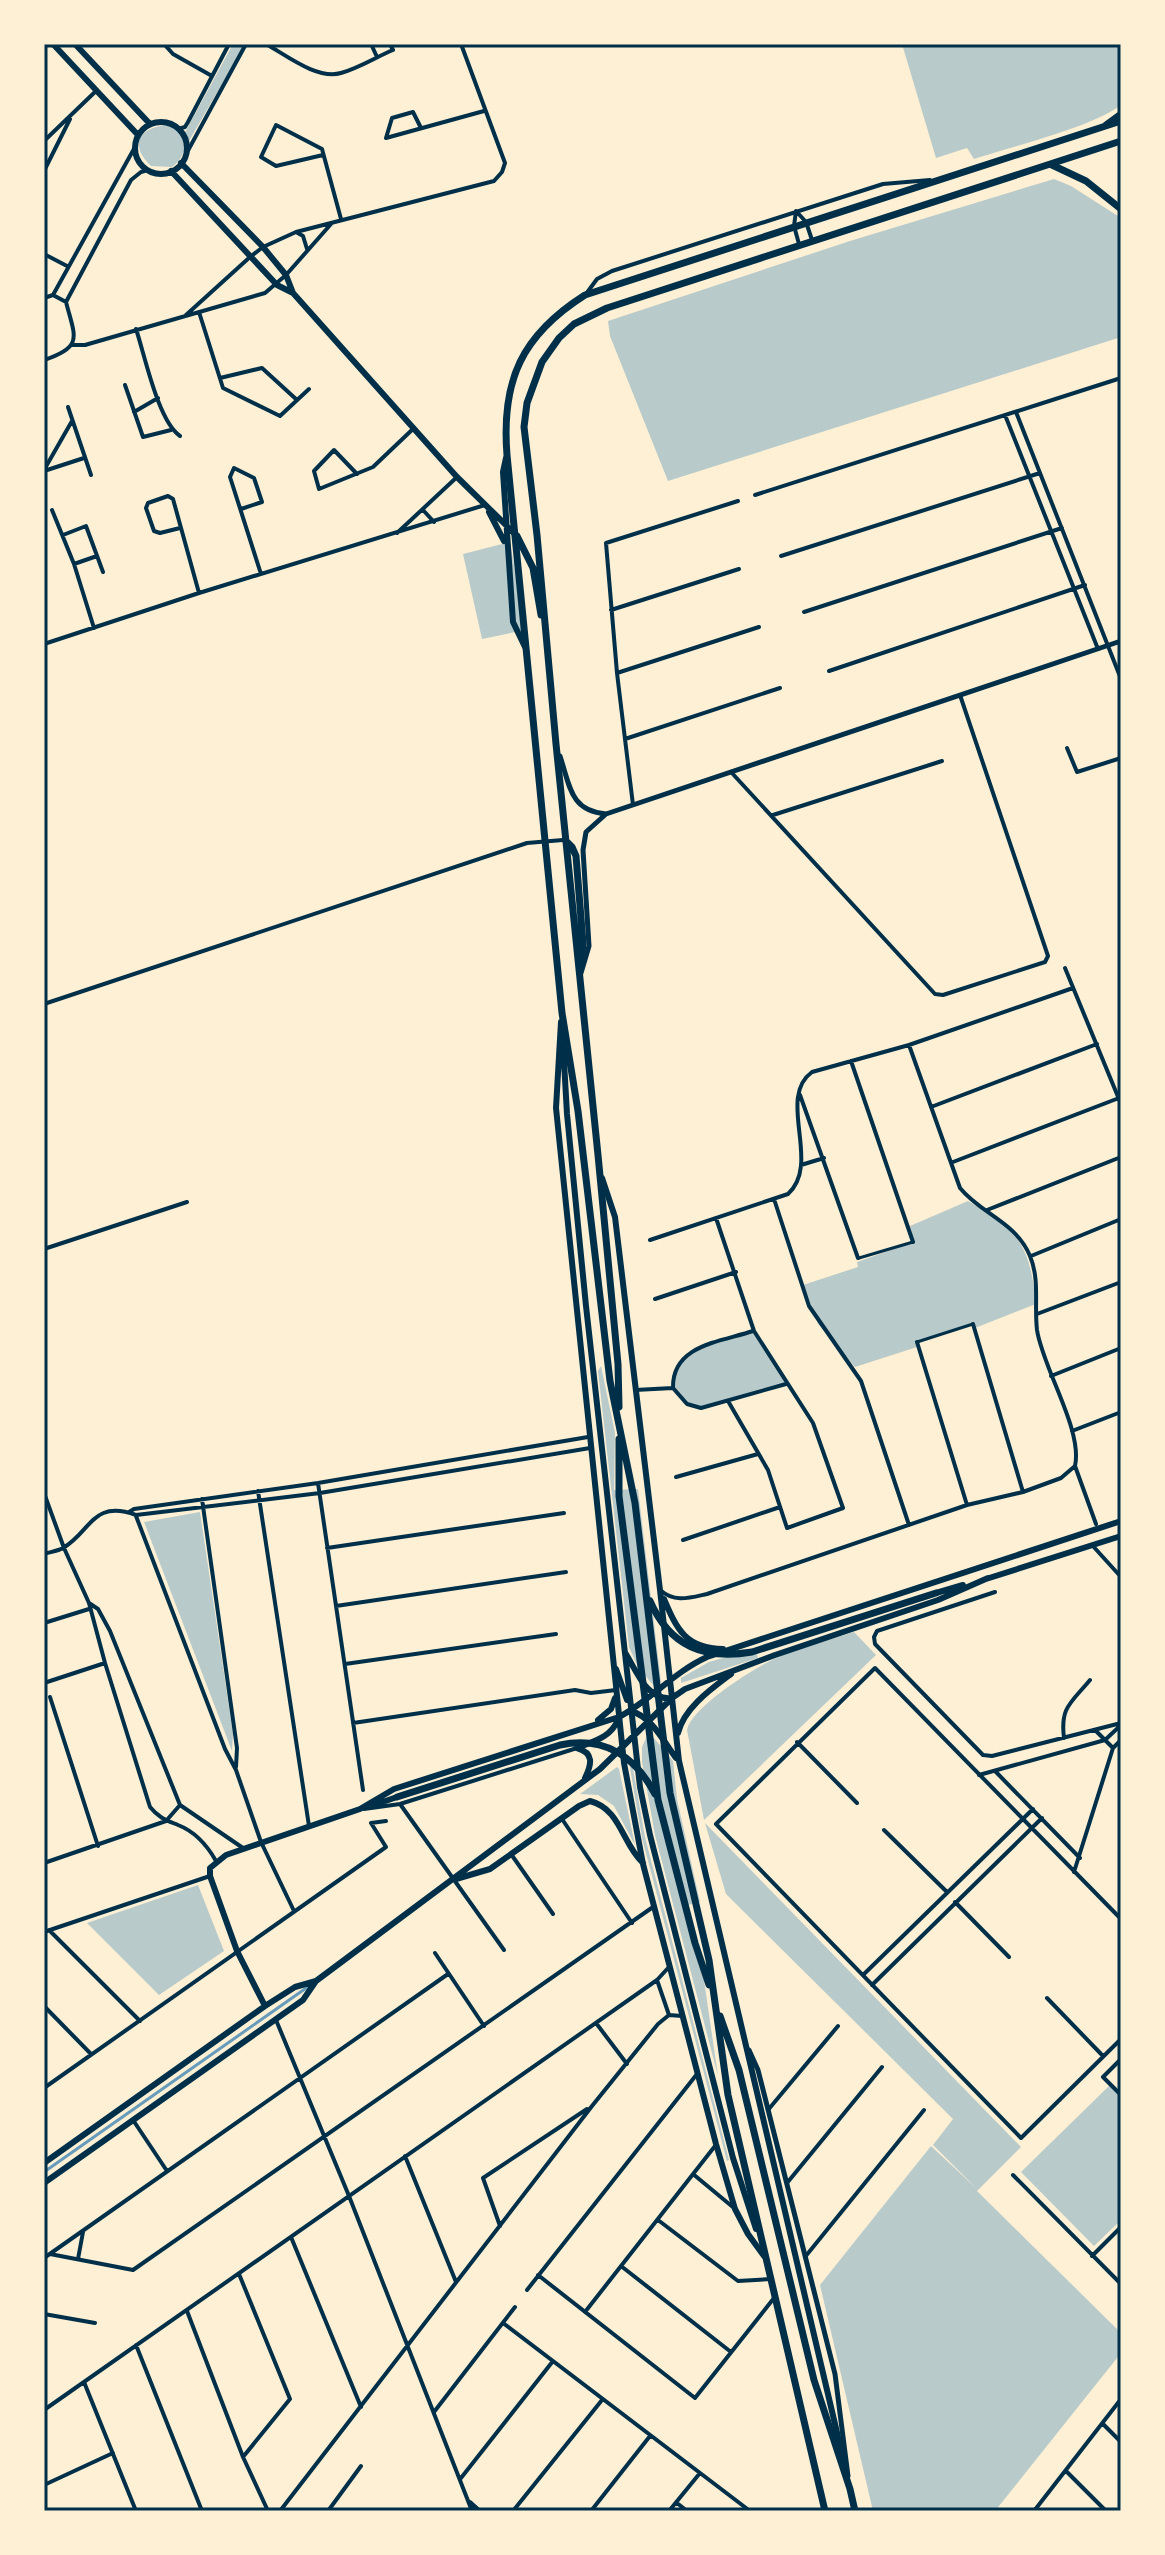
<svg xmlns="http://www.w3.org/2000/svg" width="1165" height="2555" viewBox="0 0 1165 2555" font-family="'Noto Serif',serif">
	<style>
		.green { fill: #b9caca }
		.lines { fill: none; stroke-linecap: round; stroke-linejoin: round }
		.stream { stroke: #669bbc; stroke-width: 3 }
		.pedestrian { stroke: #003049; stroke-width: 3 }
		.minor { stroke: #003049; stroke-width: 4 }
		.tertiary { stroke: #003049; stroke-width: 5 }
		.secondary { stroke: #003049; stroke-width: 6 }
		.primary { stroke: #003049; stroke-width: 7 }
		.trunk { stroke: #003049; stroke-width: 7 }
		.neatline { fill: none; stroke: #003049; stroke-width: 3 }
	</style>
	<rect width="100%" height="100%" fill="#fdf0d5"/>
	<path class="green" d="M233,44H245L189,141L179,161L172,167L151,166C127,143 141,126 170,125L183,136Z
		M902,44H1121V105C1090,128 1013,146 974,159L967,148L936,158Z
		M1054,179L1071,186L1121,218V337L668,481L610,336L608,321L850,241Z
		M510,542L525,630L482,639L463,554Z
		M968,1201C1019,1229 1030,1246 1036,1304L975,1328L973,1323L916,1341L917,1347L855,1367L818,1324L803,1285L858,1267L857,1262L914,1242L910,1226Z
		M754,1331L786,1384L701,1408C689,1405 676,1398 673,1386C666,1349 729,1339 754,1331Z
		M601,1366L615,1433L614,1490L638,1489L661,1682L654,1686L638,1667L629,1647L598,1371Z
		M200,1512L233,1734L232,1751L144,1522Z
		M854,1632L876,1655L704,1820L687,1730C692,1707 750,1671 772,1660C796,1647 827,1641 854,1632Z
		M755,1649L758,1658L681,1683V1678L709,1662Z
		M647,1736L654,1738L673,1761L677,1799L700,1902L688,1905L700,1953L718,2076L655,1835L642,1762V1747Z
		M629,1762L632,1763L645,1837L729,2160L727,2161L642,1838Z
		M617,1767L619,1769L635,1845L614,1806L598,1795L580,1794Z
		M705,1823L1021,2147L977,2191L1121,2333V2353L995,2511H873L820,2285L931,2146L977,2189L933,2145L953,2119L726,1894Z
		M198,1885L224,1951L159,1995L87,1923Z
		M1110,2085L1121,2097V2220L1094,2246L1021,2172Z"/>
	<g class="lines">
		<path class="stream" d="M44,2172L312,1984"/>
		<path class="pedestrian" d="M859,1258L913,1242
			M917,1342L973,1324"/>
		<path class="minor" d="M164,44L173,54L212,76
			M266,44C286,55 317,80 341,73C359,68 376,57 393,50L390,44
			M371,44L377,57
			M178,129L185,127L188,122L229,44
			M386,138L484,111
			M386,138L392,118L413,112L421,128
			M44,141L96,91
			M323,155L276,166L261,157L276,125L322,149L341,219
			M185,156L246,44
			M44,171L70,119
			M796,211L806,222L812,240
			M796,211L794,226L799,244
			M296,232L303,236L307,249
			M44,254L67,266
			M586,294L597,279L612,271L883,184L930,180
			M53,295L135,147
			M44,298L53,295L66,302
			M66,302L131,180L141,172L148,170
			M199,312L223,388L280,416L309,389
			M186,315L250,257L263,247L296,232L494,181L502,172L505,163L461,44
			M136,329C145,356 158,421 180,436
			M72,345H85L265,293L286,275L331,224
			M44,360C84,347 75,337 66,302
			M220,378L262,368L297,400
			M125,385L143,437L171,430
			M68,407L91,475
			M134,412L158,398
			M1016,412L1121,679
			M1005,415L1098,649
			M44,470L72,421
			M44,471L84,458
			M357,474L334,450L314,471L319,489L373,467L414,428
			M755,495L1121,378
			M241,509L262,502L254,478L234,468L230,477L261,574
			M52,510L74,564L94,628
			M423,510L434,522
			M180,528L160,533L154,531L146,508L148,503L168,496L173,499L199,593
			M397,533L457,477
			M63,535L86,526L103,572
			M781,556L1040,473
			M74,564L97,556
			M611,610L739,569
			M804,612L1062,528
			M44,644L199,593L485,505
			M829,671L1085,585
			M617,673L759,627
			M625,739L780,688
			M1067,748L1077,772L1121,758
			M731,772L935,994L943,995L1045,962L1048,956L960,695
			M633,805L617,673L606,543L738,501
			M773,815L942,761
			M1065,968L1121,1104
			M44,1004L527,843L563,840
			M851,1061L913,1242
			M800,1095L858,1258
			M931,1107L1097,1044
			M953,1162L1119,1098
			M801,1165L824,1158
			M774,1199L809,1306L861,1381L909,1525
			M987,1210L1121,1157
			M716,1218L754,1331L813,1423L843,1508L787,1528L768,1470L728,1401
			M650,1240L788,1194C822,1163 776,1098 812,1072L909,1045L1073,988
			M44,1249L187,1202
			M1031,1256L1121,1219
			M655,1299L736,1272
			M1037,1314L1121,1282
			M973,1324L1023,1492
			M917,1342L967,1505
			M1051,1376L1121,1348
			M673,1388L687,1404L701,1408L786,1384
			M673,1388C672,1345 720,1342 753,1331
			M635,1390L673,1388
			M1072,1431L1121,1412
			M1075,1466L1096,1524
			M676,1477L758,1454
			M318,1483L363,1790
			M258,1491L309,1826
			M44,1493L64,1548L89,1603L105,1663L150,1807C159,1818 166,1820 178,1825C196,1832 207,1845 216,1861
			M202,1499L237,1748L236,1767
			M129,1512L134,1509L318,1483L588,1437
			M136,1516L225,1749L236,1770L261,1842L294,1911
			M683,1540L780,1507
			M1092,1545L1121,1577
			M327,1548L564,1513
			M44,1554C50,1552 58,1551 63,1548C91,1532 92,1499 136,1515L320,1493L590,1448
			M660,1590C675,1603 689,1598 707,1594L967,1505L1023,1492L1061,1478L1075,1466C1083,1430 1043,1369 1037,1330C1034,1305 1040,1280 1030,1256C1016,1222 981,1214 960,1188L909,1045
			M995,1592L877,1631L874,1637L875,1644L983,1755L992,1756L1121,1723
			M89,1603L98,1609L110,1631L180,1805L243,1848
			M336,1606L566,1572
			M44,1623L89,1609
			M345,1664L556,1634
			M44,1683L105,1663
			M50,1697L98,1846
			M353,1723L575,1690L591,1693L616,1690
			M1095,1730L1113,1748
			M1064,1738C1060,1707 1071,1703 1090,1680
			M797,1742L857,1803
			M995,1771L1080,1858
			M979,1775L1105,1740L1121,1725
			M400,1804L504,1950
			M364,1809L400,1804L577,1748
			M562,1819L632,1923
			M884,1830L947,1892
			M511,1854L553,1914
			M44,1863L166,1821L180,1805
			M1074,1872L1113,1748L1121,1740
			M955,1902L1009,1957
			M1121,1919L875,1668L716,1824L1021,2138L1121,2039
			M49,1930L140,2021
			M44,1932L210,1876
			M435,1953L484,2026
			M863,1975L1033,1809
			M657,1980L669,2015
			M872,1985L1042,1818
			M1047,1998L1103,2056
			M44,2006L91,2054
			M276,2020L349,2196L472,2511
			M596,2023L627,2064
			M1121,2059L1103,2077L1121,2095
			M44,2088L386,1847L371,1823L386,1821
			M768,2110L838,2026
			M133,2120L167,2171
			M405,2156L456,2282
			M693,2174L734,2208
			M1013,2175L1121,2284
			M787,2183L882,2067
			M658,2220L738,2281L771,2279
			M500,2226L483,2178L587,2109
			M291,2237L361,2407
			M50,2254L133,2270L653,1907
			M1092,2256L1121,2227
			M805,2257L924,2110
			M44,2258L448,1974
			M78,2259L83,2232
			M621,2266L731,2352
			M239,2274L290,2399L243,2457
			M538,2275L695,2398L774,2298
			M527,2290L697,2074
			M187,2311L243,2457L268,2511
			M585,2312L715,2146
			M44,2314L95,2323
			M503,2323L750,2511
			M136,2345L202,2511
			M84,2382L136,2511
			M44,2410L657,1980L669,1967
			M434,2412L515,2307
			M1103,2424L1121,2442
			M1066,2471L1106,2511
			M461,2478L553,2361
			M44,2485L113,2453
			M470,2502L480,2511
			M677,2503L687,2511
			M280,2511L592,2106L658,2024L669,2015L682,2016
			M328,2511L361,2466
			M513,2511L602,2400
			M591,2511L650,2436
			M669,2511L700,2473
			M1034,2511L1121,2399"/>
		<path class="tertiary" d="M560,756C570,786 570,811 606,814L1121,641
			M581,973L589,946L583,850L586,832L606,814
			M749,2050L758,2070L835,2374L848,2476"/>
		<path class="secondary" d="M53,44L138,135
			M75,44L150,124
			M135 148a26 26 0 1 1 52 0a26 26 0 1 1-52 0Z
			M181,163L263,247L286,275L293,293
			M171,171L277,285L293,293L457,477L514,533
			M506,458L503,472L513,622L525,647
			M489,512L504,541
			M561,1022L556,1108L624,1763L643,1864L716,2144L735,2209L748,2234L764,2256
			M563,1044L567,1114L586,1306L640,1787L650,1835L733,2158L756,2229
			M602,1178L615,1217L660,1590L679,1761L843,2458
			M986,1579L1121,1536
			M936,1593L963,1585
			M664,1599C677,1630 686,1648 723,1649
			M626,1654C637,1672 647,1701 672,1698
			M616,1669L627,1700
			M631,1711C652,1717 664,1742 676,1758
			M598,1720L611,1709L615,1698
			M678,1733C684,1708 711,1689 731,1674
			M577,1748C594,1741 610,1738 618,1720
			M577,1748C594,1753 592,1764 585,1778
			M374,1805L397,1797
			M456,1879L490,1869L579,1806L590,1801C621,1809 622,1844 643,1863
			M265,2006L237,1951L210,1876V1868L226,1855L360,1809L394,1789L619,1717C651,1700 674,1672 707,1657L1121,1521
			M44,2163L265,2006L295,1987L316,1981
			M44,2183L303,2000L316,1981L600,1769L672,1698L685,1689L775,1655L938,1600L988,1578"/>
		<path class="primary" d="M517,536L533,568L541,615
			M565,840L572,847L576,856L583,943L581,964
			M619,1407L618,1364L598,1155L556,744L537,535L524,427L527,403L542,362L559,338L574,324L607,308L1121,141
			M619,1439V1496L658,1800L695,1943L709,1985
			M650,1601C670,1647 705,1660 752,1652L936,1593
			M397,1797L560,1745C604,1736 635,1756 655,1794
			M720,2016L739,2070L814,2380L850,2489L855,2511
			M825,2511L728,2095L709,1960L670,1793L635,1503L610,1381L578,1111L562,1013L507,455C501,380 522,335 585,295L1121,121"/>
		<path class="trunk" d="M1106,125L1121,114
			M1052,165L1086,181L1121,209"/>
	</g>
	<rect width="1165" height="2555" fill="none" stroke="#fdf0d5" stroke-width="92"/>
	<rect x="46" y="46" width="1073" height="2463" class="neatline"/>
</svg>
